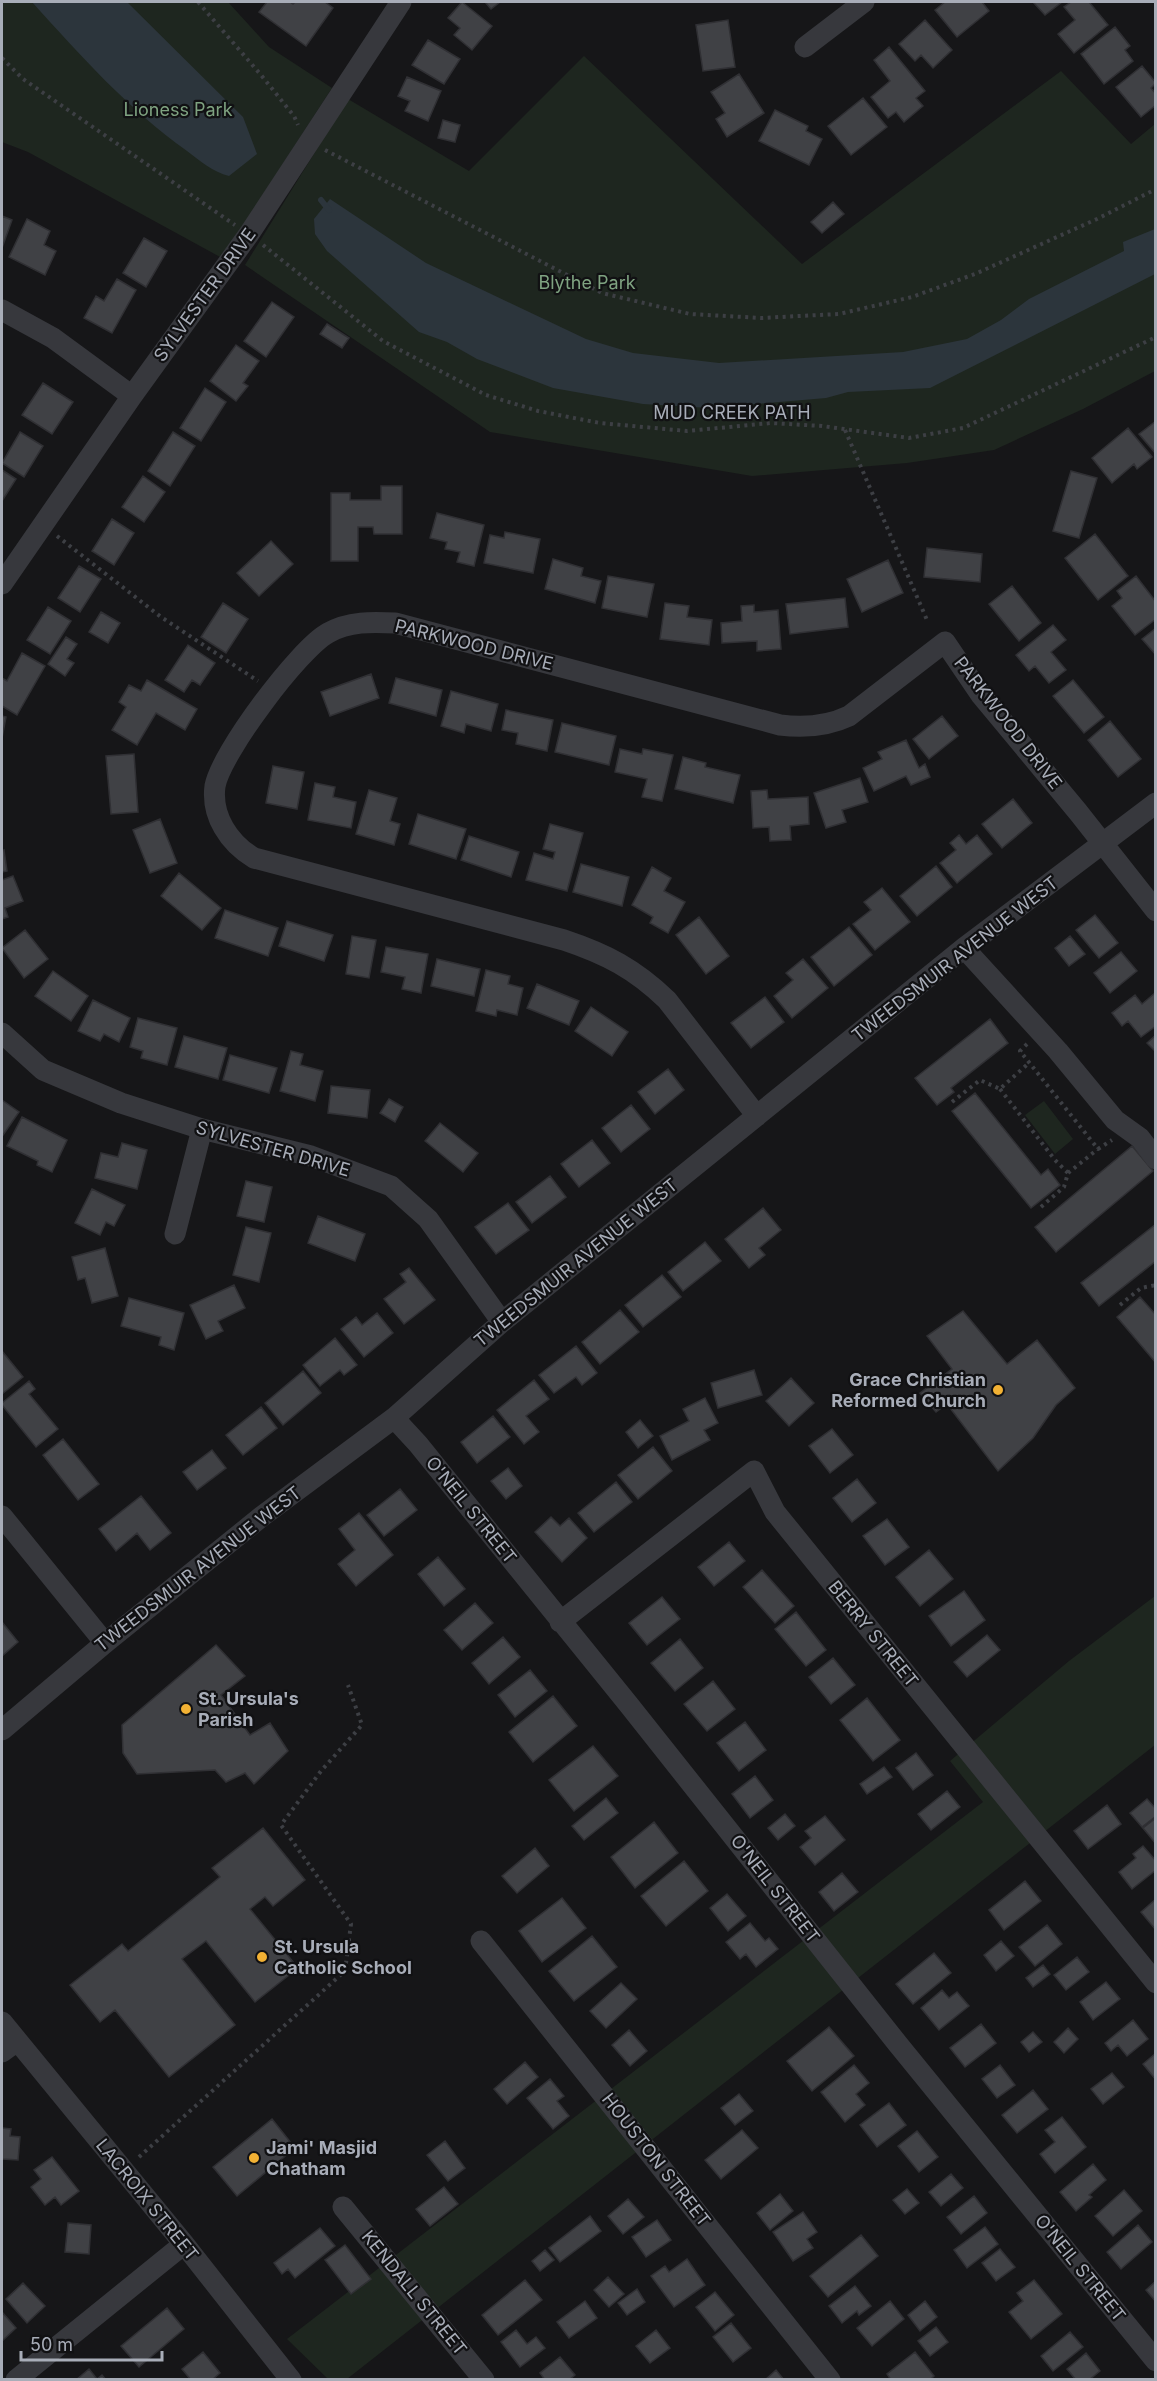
<svg xmlns="http://www.w3.org/2000/svg" width="1157" height="2381" viewBox="0 0 1157 2381" font-family="Inter,sans-serif">
	<style>
		.green { fill: #1e261f }
		.water { fill: #2c353c }
		.lines { fill: none; stroke-linecap: round; stroke-linejoin: round }
		.stream { stroke: #2c353c; stroke-width: 6 }
		.building { fill: #404145; stroke: #303034; stroke-width: 1.5 }
		.path { stroke: #3d3f44; stroke-width: 4; stroke-dasharray: 3 4.5; stroke-linecap: butt }
		.minor { stroke: #37383d; stroke-width: 21 }
		.poi-dot { fill: #f2b134; stroke: #111113; stroke-width: 2 }
		.labels { text-anchor: middle; stroke-width: 4.5; stroke-linejoin: round; paint-order: stroke }
		.park-label { font-size: 18px; fill: #7fa381; stroke: #111113 }
		.street-label { font-size: 18px; fill: #a8adb8; stroke: #111113 }
		.poi-label { font-size: 18px; font-weight: bold; fill: #a8adb8; stroke: #111113; text-anchor: start }
	</style>
	<rect width="100%" height="100%" fill="#161618"/>
	<path class="green" d="M2,2H228L269,47L332,88L222,258L28,152L2,142Z
		M584,56L802,264L1061,71L1131,144L1155,124V371L1083,409L994,450L907,463L752,476L490,432L245,265L348,99L469,171Z
		M1044,1101L1073,1139L1055,1154L1025,1115Z
		M1155,1596V1745L347,2379H328L287,2339L983,1802L950,1761L1069,1661Z"/>
	<path class="water" d="M32,2H127L243,117L257,154L229,176C213,172 200,161 187,151C128,109 80,55 32,2Z
		M330,199L426,263L586,339L633,353L719,363L903,352L967,339L1001,320L1029,299L1124,251L1123,242L1155,229V274L930,388L848,392L826,398L710,408L643,404L553,388L477,359L447,342L419,332L327,251L315,234L314,219Z"/>
	<g class="lines">
		<path class="stream" d="M321,200L329,210"/>
	</g>
	<path class="building" d="M267,2H290L293,4L295,2H325L333,8L306,46L259,12Z
		M462,2L492,26L472,50L454,35L460,28L448,18Z
		M485,2H500L491,9Z
		M945,2H982L989,11L957,37L935,10Z
		M1033,2H1062L1045,15Z
		M1071,2H1089L1108,25L1074,53L1058,34L1075,20L1064,7Z
		M728,20L735,67L703,71L696,25Z
		M925,20L952,50L933,68L921,55L915,61L899,44Z
		M1115,27L1130,46L1125,50L1133,61L1104,84L1081,54Z
		M428,40L460,59L444,84L412,65Z
		M889,47L925,91L916,98L923,106L904,122L896,112L888,118L871,97L890,81L874,60Z
		M1142,66L1156,83L1151,88L1156,94V105L1141,117L1116,87Z
		M739,74L764,113L727,137L716,119L725,113L711,92Z
		M407,77L441,91L428,121L405,111L410,101L398,96Z
		M863,98L887,127L851,155L828,126Z
		M775,110L808,126L806,131L822,139L809,165L759,141Z
		M443,120L460,125L455,142L438,138Z
		M833,202L844,214L822,233L811,222Z
		M2,216L12,220L2,248Z
		M27,219L50,231L44,245L56,251L45,275L9,257Z
		M144,238L167,251L146,287L123,273Z
		M117,279L136,290L112,333L84,318L96,296L104,301Z
		M272,302L294,317L266,357L244,341Z
		M327,324L349,338L342,348L320,334Z
		M236,345L259,361L243,383L248,386L236,401L210,381Z
		M43,383L73,402L52,434L22,415Z
		M205,388L226,402L201,441L180,428Z
		M1156,421V454L1139,434Z
		M1128,428L1152,457L1137,469L1134,464L1112,483L1092,458Z
		M20,432L43,446L24,477L2,463Z
		M173,432L195,446L170,486L148,471Z
		M2,470L16,479L2,501Z
		M1071,471L1097,478L1079,538L1053,531Z
		M143,476L165,492L144,522L122,507Z
		M381,486H402V534H374L373,527H358V561H331V493H350V500H381Z
		M437,513L484,525L474,566L457,562L460,552L445,549L447,542L430,538Z
		M112,519L134,533L114,565L92,551Z
		M505,532L540,539L533,573L484,563L490,535L504,538Z
		M1095,534L1128,576L1098,600L1065,558Z
		M271,541L293,564L259,596L237,573Z
		M927,548L982,554L980,582L924,577Z
		M553,559L583,568L581,576L601,581L595,603L545,589Z
		M888,560L903,593L862,612L847,579Z
		M79,566L101,579L80,612L58,598Z
		M608,576L654,584L647,617L602,608Z
		M1136,576L1156,602V619L1135,635L1112,606L1122,598L1117,591Z
		M1012,586L1041,623L1019,641L989,604Z
		M845,598L848,627L790,634L786,604Z
		M223,603L248,619L226,653L201,637Z
		M665,603L689,606L687,617L712,620L709,645L660,639Z
		M754,605V612L778,610L781,649L757,651V641L722,643L721,623L742,621L741,606Z
		M48,607L71,621L50,654L27,640Z
		M101,612L120,623L108,643L89,632Z
		M1053,625L1066,640L1051,652L1066,670L1049,683L1035,666L1029,671L1016,655Z
		M1156,628V655L1142,639Z
		M66,637L77,644L67,659L74,663L65,676L48,664Z
		M188,645L215,663L200,685L192,680L184,692L165,680Z
		M22,653L45,666L17,715L2,706V678L7,681Z
		M371,674L379,698L330,716L321,692Z
		M396,678L442,690L436,716L389,703Z
		M147,680L197,709L185,730L156,713L137,745L112,730L126,707L119,702L129,685L141,691Z
		M1073,680L1104,717L1084,733L1053,696Z
		M451,691L498,704L491,731L466,724L464,733L441,726Z
		M506,710L553,720L547,751L516,744L518,733L502,730Z
		M2,716L6,717L2,738Z
		M942,716L958,736L929,759L913,739Z
		M1110,721L1141,759L1118,777L1088,740Z
		M562,723L616,736L609,765L555,752Z
		M906,740L919,768L925,764L930,777L911,785L906,776L874,791L863,768L882,759L878,752Z
		M620,749L642,754L643,749L673,755L662,801L642,797L647,779L615,772Z
		M134,754L138,812L111,814L106,756Z
		M683,757L706,763L705,767L740,775L733,803L675,789Z
		M273,766L304,772L297,809L266,803Z
		M860,778L868,802L842,810L846,822L826,828L814,793Z
		M315,783L335,787L333,797L356,802L351,828L308,820Z
		M369,790L397,798L390,821L400,824L394,845L356,834Z
		M767,790L768,799L808,797L809,824L790,826L791,840L770,841L769,827L753,828L751,791Z
		M1013,799L1032,823L1002,848L982,824Z
		M418,814L466,829L456,859L409,844Z
		M160,819L177,863L150,873L133,830Z
		M550,824L583,833L567,891L526,880L534,853L553,859L555,852L543,849Z
		M959,835L966,844L977,835L992,854L957,883L940,863L956,850L950,843Z
		M469,836L519,852L511,877L461,860Z
		M4,850L7,871L2,872V851Z
		M581,864L629,877L622,906L573,892Z
		M936,866L952,887L917,916L900,896Z
		M652,867L671,878L664,891L685,902L668,933L650,923L653,917L632,905Z
		M179,873L221,908L202,930L161,896Z
		M13,876L23,901L5,908L8,917L2,919V880Z
		M882,888L910,922L875,950L853,924L871,910L864,902Z
		M225,910L278,928L268,956L215,938Z
		M1095,915L1118,943L1099,958L1076,930Z
		M699,917L729,956L706,974L676,935Z
		M287,921L333,935L324,961L279,946Z
		M849,927L872,955L834,986L811,957Z
		M25,930L48,959L24,978L2,948Z
		M352,936L376,940L369,978L346,974Z
		M1070,936L1085,954L1069,966L1055,948Z
		M386,947L428,954L421,993L402,989L405,977L381,972Z
		M1121,952L1137,971L1110,993L1094,973Z
		M437,959L480,969L474,996L431,986Z
		M803,959L828,988L792,1018L774,996L793,980L786,973Z
		M486,970L510,976L508,984L523,988L517,1015L497,1010L496,1016L476,1011Z
		M53,971L88,996L71,1021L35,996Z
		M537,984L579,1001L569,1025L527,1008Z
		M1155,993L1156,1026L1141,1037L1128,1021L1122,1026L1112,1013L1135,995L1142,1004Z
		M765,997L784,1022L751,1048L731,1023Z
		M93,1000L130,1018L119,1042L104,1034L100,1041L78,1031Z
		M591,1007L628,1032L612,1056L575,1031Z
		M138,1018L177,1028L167,1065L141,1058L143,1051L130,1047Z
		M990,1019L1008,1043L951,1088L954,1092L937,1105L915,1078Z
		M1156,1035V1052L1147,1043Z
		M184,1036L227,1048L218,1079L175,1067Z
		M291,1051L303,1054L300,1065L323,1071L315,1101L280,1091Z
		M230,1055L277,1068L269,1093L223,1080Z
		M668,1069L684,1090L655,1114L638,1092Z
		M331,1086L370,1090L367,1118L328,1113Z
		M975,1093L1041,1175L1048,1169L1060,1185L1031,1208L952,1111Z
		M389,1099L403,1107L395,1122L380,1113Z
		M2,1100L19,1112L3,1135L2,1134Z
		M631,1105L650,1129L621,1152L602,1128Z
		M22,1117L67,1140L52,1172L37,1165L38,1161L7,1146Z
		M440,1123L478,1153L463,1172L425,1141Z
		M592,1140L610,1163L579,1187L561,1164Z
		M122,1143L147,1150L137,1189L95,1178L101,1153L118,1157Z
		M1132,1146L1153,1171L1056,1252L1035,1227Z
		M550,1176L566,1197L532,1223L516,1202Z
		M246,1181L272,1187L264,1222L237,1216Z
		M92,1189L125,1205L114,1226L106,1222L100,1235L75,1223Z
		M508,1203L529,1230L496,1254L475,1227Z
		M763,1208L781,1230L759,1248L765,1255L749,1268L725,1239Z
		M318,1216L365,1234L355,1261L308,1243Z
		M1156,1224V1261L1099,1306L1081,1283Z
		M246,1227L271,1233L259,1282L233,1275Z
		M705,1242L721,1261L683,1291L668,1272Z
		M105,1248L118,1296L92,1303L85,1278L78,1280L72,1257Z
		M409,1268L435,1300L404,1324L384,1299L406,1282L400,1274Z
		M662,1275L681,1297L643,1327L625,1305Z
		M234,1285L245,1308L218,1321L223,1331L206,1339L190,1305Z
		M1140,1297L1156,1315V1363L1117,1317Z
		M129,1298L184,1313L174,1350L159,1345L161,1337L121,1326Z
		M620,1310L639,1332L600,1364L582,1342Z
		M963,1311L1007,1364L1037,1340L1075,1388L1056,1405L1033,1438L998,1471L947,1404L936,1412L920,1393L952,1369L927,1336Z
		M377,1313L393,1333L364,1357L341,1329L356,1317L362,1325Z
		M335,1338L357,1365L344,1375L340,1370L320,1386L303,1365Z
		M576,1346L597,1373L582,1385L576,1377L554,1393L539,1375Z
		M2,1351L23,1377L2,1394Z
		M754,1370L762,1395L718,1408L711,1383Z
		M303,1371L321,1393L283,1425L265,1403Z
		M791,1378L814,1403L789,1426L766,1401Z
		M534,1380L549,1399L526,1416L539,1432L524,1444L497,1410Z
		M29,1381L35,1389L29,1394L58,1429L36,1447L2,1405V1403Z
		M705,1398L718,1423L704,1430L710,1440L672,1460L660,1436L689,1421L683,1409Z
		M261,1407L277,1428L243,1455L226,1435Z
		M493,1416L510,1437L477,1463L461,1442Z
		M640,1420L653,1436L638,1448L626,1432Z
		M832,1429L853,1455L830,1473L809,1446Z
		M63,1439L99,1484L78,1500L43,1455Z
		M653,1447L672,1471L638,1499L618,1475Z
		M212,1450L226,1468L197,1490L183,1472Z
		M508,1468L522,1486L506,1499L491,1481Z
		M857,1479L876,1503L852,1522L833,1498Z
		M616,1482L632,1502L594,1532L578,1513Z
		M400,1489L417,1510L384,1536L367,1515Z
		M141,1496L171,1533L150,1550L137,1533L116,1551L99,1529Z
		M359,1513L393,1555L356,1586L338,1564L355,1550L339,1529Z
		M551,1517L560,1526L569,1518L587,1538L562,1562L535,1532Z
		M887,1519L909,1547L885,1565L863,1536Z
		M729,1542L745,1561L714,1586L698,1567Z
		M929,1550L953,1579L920,1606L896,1577Z
		M438,1557L465,1589L444,1606L418,1574Z
		M762,1570L794,1606L775,1623L743,1587Z
		M964,1591L985,1620L951,1646L929,1616Z
		M662,1597L680,1619L647,1645L629,1623Z
		M475,1603L493,1623L462,1650L444,1630Z
		M796,1612L826,1650L806,1666L775,1629Z
		M2,1622L18,1642L2,1656Z
		M987,1635L1000,1650L967,1677L954,1662Z
		M503,1637L520,1657L489,1684L472,1663Z
		M680,1639L703,1668L675,1691L651,1663Z
		M216,1645L245,1676L221,1695L250,1735L270,1723L288,1751L254,1784L245,1773L226,1782L215,1770L137,1774L123,1753L122,1725Z
		M833,1658L855,1685L831,1704L809,1677Z
		M530,1670L547,1691L515,1717L498,1695Z
		M713,1681L735,1709L707,1731L684,1704Z
		M553,1696L577,1726L533,1762L509,1732Z
		M867,1698L900,1740L873,1761L840,1720Z
		M745,1722L766,1750L739,1771L717,1743Z
		M593,1746L618,1776L574,1811L549,1780Z
		M916,1753L933,1775L913,1790L896,1768Z
		M884,1767L892,1777L867,1794L860,1784Z
		M755,1776L773,1800L750,1818L732,1794Z
		M947,1791L960,1807L931,1830L918,1814Z
		M606,1798L618,1813L584,1840L572,1826Z
		M1147,1799L1156,1809V1816L1142,1827L1130,1813Z
		M1107,1805L1121,1824L1088,1849L1074,1831Z
		M785,1814L795,1826L778,1840L768,1828Z
		M825,1816L845,1840L815,1865L800,1847L811,1838L805,1831Z
		M1156,1818V1844L1143,1828Z
		M654,1822L678,1853L635,1888L611,1857Z
		M263,1828L305,1880L273,1906L265,1897L250,1909L298,1968L255,2002L206,1941L182,1959L235,2025L169,2077L115,2010L100,2022L70,1985L122,1944L128,1951L220,1877L212,1868Z
		M1143,1846L1156,1861V1870L1132,1889L1119,1872L1136,1858L1133,1854Z
		M535,1848L549,1866L517,1893L502,1876Z
		M684,1861L708,1891L666,1926L641,1896Z
		M842,1873L858,1892L834,1911L819,1892Z
		M1025,1881L1041,1901L1004,1930L989,1910Z
		M727,1894L746,1916L728,1931L710,1908Z
		M562,1898L586,1928L542,1962L519,1931Z
		M1156,1899V1928L1155,1929L1141,1912Z
		M750,1923L765,1941L769,1938L778,1949L756,1967L746,1954L740,1959L726,1942Z
		M1047,1925L1062,1944L1035,1966L1019,1947Z
		M592,1936L617,1967L574,2001L549,1971Z
		M1001,1941L1014,1956L996,1971L984,1955Z
		M934,1953L951,1973L913,2004L896,1984Z
		M1077,1957L1089,1972L1066,1990L1054,1975Z
		M1043,1965L1050,1974L1033,1987L1026,1978Z
		M1106,1982L1120,1999L1093,2020L1080,2002Z
		M621,1983L637,1999L606,2028L590,2011Z
		M942,1990L949,1998L957,1992L969,2006L939,2030L921,2008Z
		M1133,2020L1148,2039L1127,2056L1118,2045L1111,2051L1105,2043Z
		M981,2024L996,2043L965,2067L950,2048Z
		M829,2027L854,2056L812,2091L787,2061Z
		M1068,2028L1078,2039L1064,2053L1054,2042Z
		M629,2030L647,2051L630,2066L612,2045Z
		M1033,2032L1042,2042L1029,2052L1021,2042Z
		M1156,2053V2080L1143,2064Z
		M525,2062L538,2077L507,2104L494,2089Z
		M854,2065L869,2083L856,2094L865,2105L845,2122L821,2092Z
		M1000,2065L1015,2085L997,2098L982,2079Z
		M1112,2073L1124,2087L1103,2104L1091,2089Z
		M550,2079L564,2096L557,2101L569,2116L553,2129L527,2098Z
		M1033,2090L1048,2109L1017,2133L1002,2115Z
		M739,2094L753,2111L735,2125L721,2108Z
		M889,2103L906,2125L877,2147L860,2125Z
		M1062,2117L1086,2147L1055,2173L1040,2154L1055,2142L1045,2130Z
		M272,2119L295,2148L237,2196L213,2167Z
		M2,2128L11,2129L10,2136L20,2137L18,2160L2,2159Z
		M742,2130L758,2148L721,2179L705,2160Z
		M917,2131L938,2157L919,2172L898,2146Z
		M445,2141L465,2168L448,2181L427,2155Z
		M52,2157L79,2191L61,2205L55,2197L45,2205L31,2187L41,2179L34,2170Z
		M1093,2164L1106,2180L1089,2195L1092,2197L1076,2211L1060,2192Z
		M951,2174L963,2188L941,2206L929,2192Z
		M444,2187L458,2204L430,2226L416,2209Z
		M907,2189L919,2203L905,2214L893,2200Z
		M1124,2190L1142,2211L1113,2236L1095,2216Z
		M780,2194L793,2211L770,2230L757,2213Z
		M974,2196L987,2213L961,2234L947,2217Z
		M628,2199L644,2217L623,2234L608,2216Z
		M803,2212L817,2232L807,2239L813,2248L793,2261L773,2232Z
		M590,2216L601,2231L560,2262L549,2248Z
		M657,2220L671,2240L646,2257L632,2237Z
		M68,2223L91,2225L89,2254L65,2252Z
		M1138,2225L1152,2242L1121,2269L1107,2252Z
		M985,2227L998,2244L967,2268L954,2250Z
		M320,2228L335,2246L295,2278L288,2269L282,2274L274,2263Z
		M861,2235L878,2256L828,2297L810,2276Z
		M345,2245L371,2279L351,2294L325,2260Z
		M1000,2249L1015,2267L996,2281L982,2263Z
		M545,2250L554,2260L540,2271L532,2261Z
		M687,2259L705,2285L674,2307L651,2276L665,2266L669,2272Z
		M608,2277L624,2294L609,2307L594,2290Z
		M525,2280L542,2300L498,2335L482,2315Z
		M1034,2280L1062,2314L1031,2339L1009,2312L1023,2301L1017,2293Z
		M1156,2281V2302L1146,2290Z
		M23,2283L45,2306L27,2323L6,2299Z
		M855,2286L871,2306L859,2315L857,2311L842,2323L829,2306Z
		M637,2289L645,2302L627,2315L618,2303Z
		M715,2292L734,2315L715,2331L696,2307Z
		M585,2301L597,2318L569,2338L557,2322Z
		M890,2301L904,2319L872,2346L857,2328Z
		M925,2301L937,2317L920,2331L908,2315Z
		M167,2308L184,2329L139,2367L121,2346Z
		M2,2312L16,2328L2,2341Z
		M731,2323L751,2348L733,2362L713,2337Z
		M936,2327L948,2342L930,2356L918,2341Z
		M516,2330L527,2344L536,2337L545,2348L520,2367L501,2342Z
		M656,2330L670,2348L650,2363L636,2346Z
		M1070,2332L1083,2347L1053,2371L1041,2356Z
		M203,2352L220,2373L212,2380H191L182,2369Z
		M915,2352L934,2376L930,2380H891L887,2374Z
		M1086,2353L1100,2371L1089,2380H1076L1067,2369Z
		M560,2357L575,2375L569,2380H545L540,2373Z
		M89,2369L97,2379L102,2375L106,2380H76Z
		M776,2370L784,2380H765Z"/>
	<g class="lines">
		<path class="path" d="M198,2L261,75L294,116L298,125
			M2,58L23,79L235,225
			M325,150L602,293L690,314L761,318L839,314L912,297L975,274L1097,219L1156,189
			M263,245L383,341L486,395L538,411L600,423L687,431L771,423L822,426L909,438L963,428L1156,337
			M845,430L927,620
			M57,536L161,617L258,681
			M1027,1044L1020,1051L1098,1149L1112,1140
			M1000,1089L1055,1160L1068,1173
			M952,1102L980,1080L1000,1089L1029,1063
			M1041,1207L1064,1187L1068,1173L1098,1149
			M1120,1305L1141,1288L1156,1285
			M139,2157L345,1971L351,1924L281,1825L321,1771L362,1725L348,1685"/>
		<path class="minor" d="M805,47L864,2
			M2,310L53,338L132,396
			M2,584L132,396L249,234L401,2
			M964,948L1058,1051L1115,1120L1140,1138L1156,1159
			M2,1033L43,1070L121,1103L202,1129L311,1156L391,1186L428,1219L502,1322
			M757,1116L667,1000C635,969 606,954 564,940L254,858C229,843 211,816 215,786C221,753 299,649 328,633C349,621 372,622 395,623L780,725C804,728 828,726 849,716L945,642L981,695L1078,812L1156,911
			M175,1234L202,1129
			M394,1418L418,1444L629,1705L897,2043L1156,2361
			M2,1516L105,1643
			M560,1622L754,1471L775,1512L1156,1983
			M2,1730L105,1643L261,1517L394,1418L502,1322L964,948L1156,803
			M481,1941L830,2380
			M2,2022L184,2244L291,2380
			M2,2052L17,2041
			M343,2207L484,2380
			M16,2380L184,2244"/>
	</g>
	<g class="poi-dot">
		<circle cx="998" cy="1390" r="6"/>
		<circle cx="186" cy="1709" r="6"/>
		<circle cx="262" cy="1957" r="6"/>
		<circle cx="254" cy="2158" r="6"/>
	</g>
	<g class="labels">
		<g class="park-label">
			<text x="178" y="116">Lioness Park</text>
			<text x="587" y="289">Blythe Park</text>
		</g>
		<g class="street-label">
			<text transform="translate(205 295) rotate(-54)" y="6">SYLVESTER DRIVE</text>
			<text x="732" y="419">MUD CREEK PATH</text>
			<text transform="translate(474 645) rotate(14)" y="6">PARKWOOD DRIVE</text>
			<text transform="translate(1008 723) rotate(52)" y="6">PARKWOOD DRIVE</text>
			<text transform="translate(955 959) rotate(-38)" y="6">TWEEDSMUIR AVENUE WEST</text>
			<text transform="translate(273 1149) rotate(16)" y="6">SYLVESTER DRIVE</text>
			<text transform="translate(576 1263) rotate(-39)" y="6">TWEEDSMUIR AVENUE WEST</text>
			<text transform="translate(471 1510) rotate(51)" y="6">O'NEIL STREET</text>
			<text transform="translate(198 1569) rotate(-38)" y="6">TWEEDSMUIR AVENUE WEST</text>
			<text transform="translate(873 1634) rotate(51)" y="6">BERRY STREET</text>
			<text transform="translate(775 1889) rotate(52)" y="6">O'NEIL STREET</text>
			<text transform="translate(656 2160) rotate(52)" y="6">HOUSTON STREET</text>
			<text transform="translate(147 2200) rotate(51)" y="6">LACROIX STREET</text>
			<text transform="translate(1080 2268) rotate(51)" y="6">O'NEIL STREET</text>
			<text transform="translate(414 2293) rotate(51)" y="6">KENDALL STREET</text>
		</g>
		<g class="poi-label">
			<text x="986" y="1386" text-anchor="end">Grace Christian<tspan x="986" dy="21">Reformed Church</tspan></text>
			<text x="198" y="1705">St. Ursula's<tspan x="198" dy="21">Parish</tspan></text>
			<text x="274" y="1953">St. Ursula<tspan x="274" dy="21">Catholic School</tspan></text>
			<text x="266" y="2154">Jami' Masjid<tspan x="266" dy="21">Chatham</tspan></text>
		</g>
	</g>
	<rect width="1157" height="2381" fill="none" stroke="#a8adb8" stroke-width="6"/>
	<path d="M21 2351v9h141v-9" fill="none" stroke="#a8adb8" stroke-width="3"/>
	<text x="30" y="2351" font-size="18" fill="#a8adb8" stroke="#111113" stroke-width="4.5" paint-order="stroke">50 m</text>
</svg>
